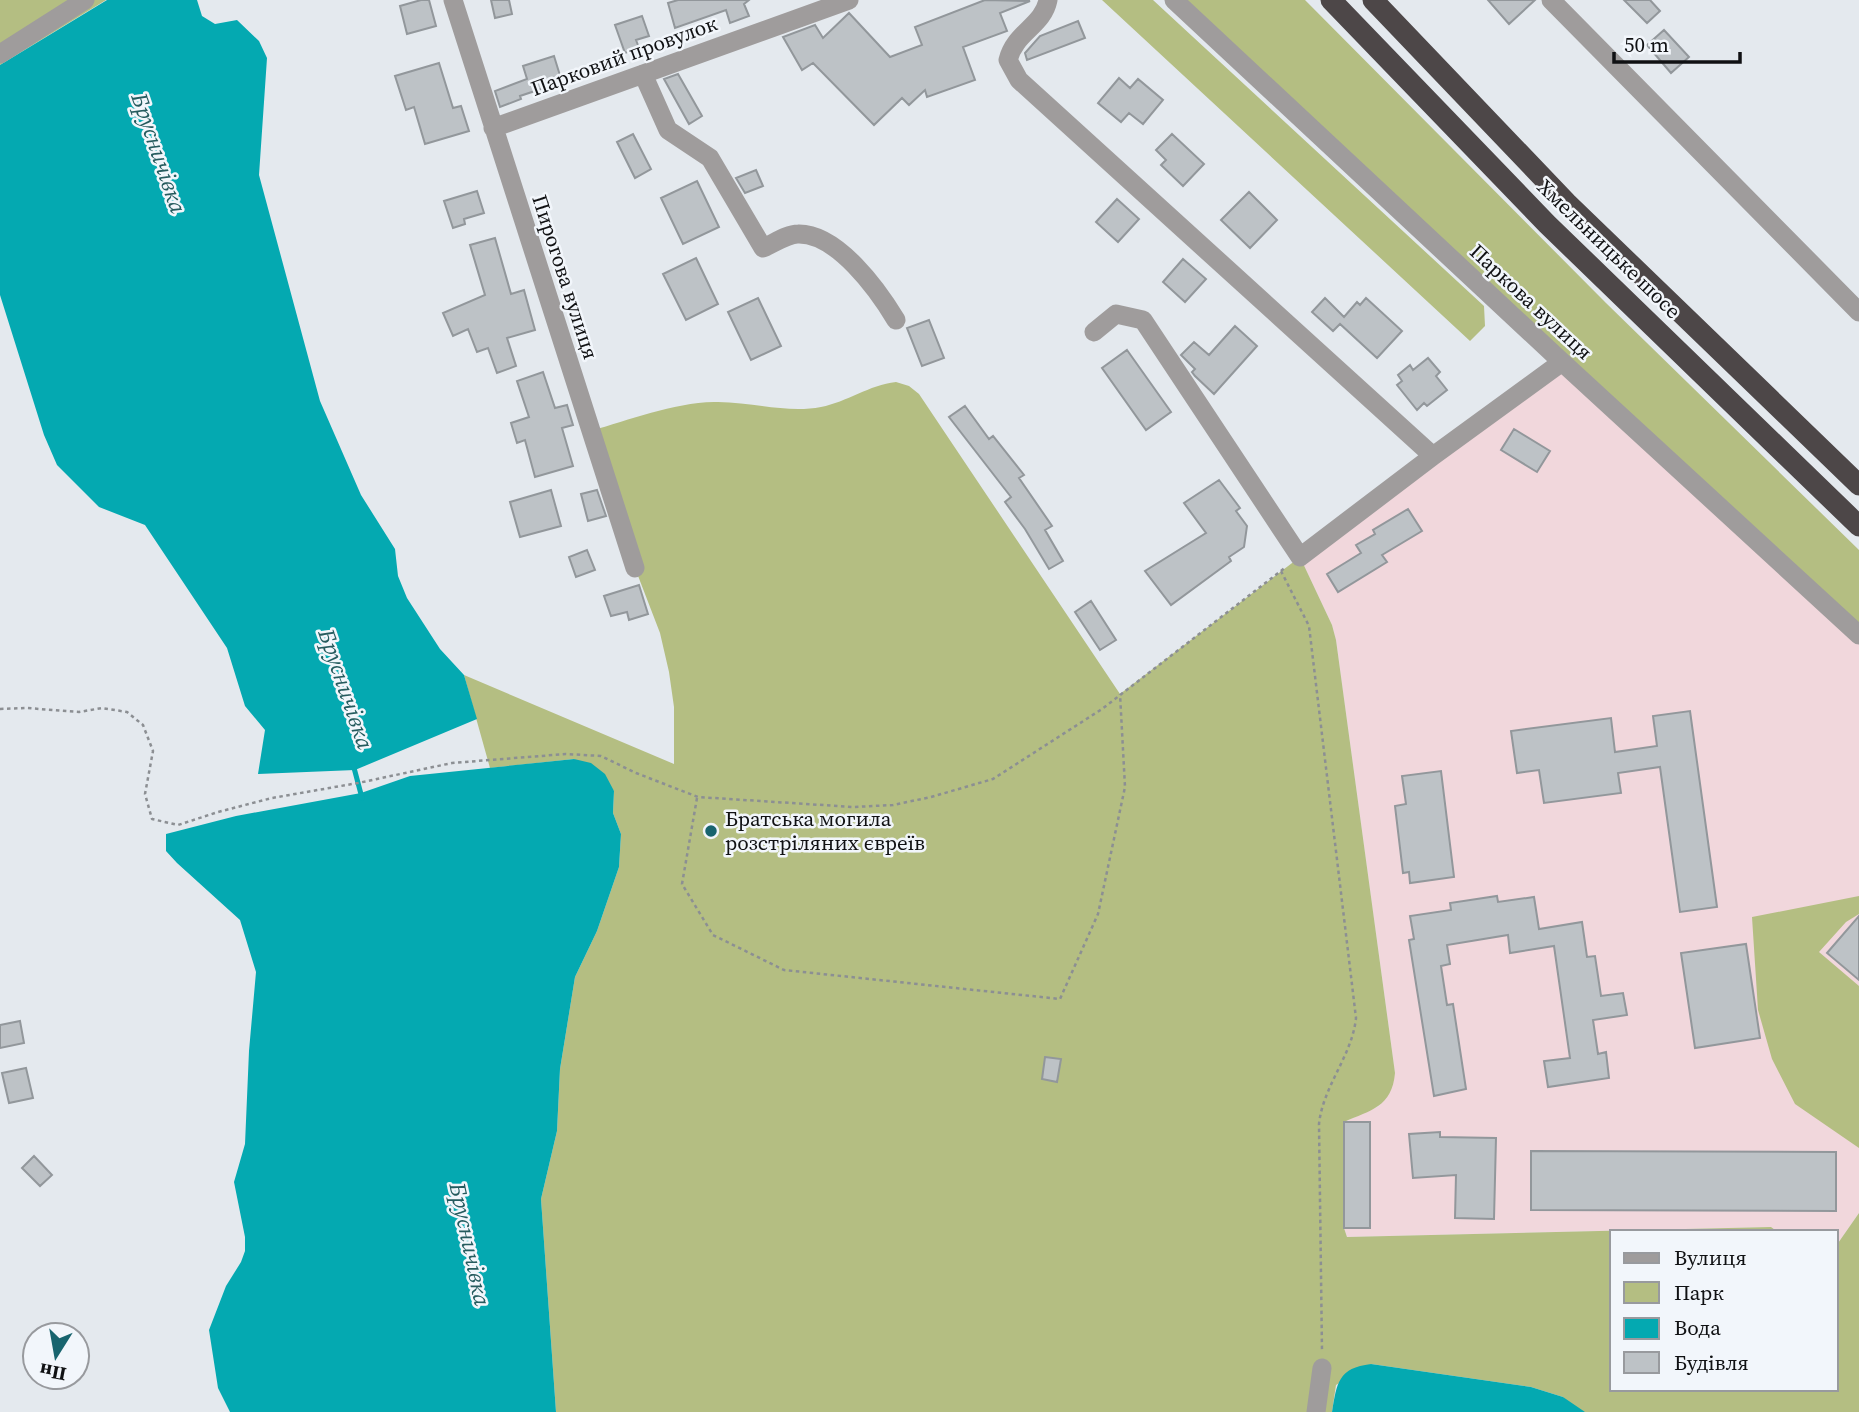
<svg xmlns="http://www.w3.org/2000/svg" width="1859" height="1412" viewBox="0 0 1859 1412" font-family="'Source Serif 4',serif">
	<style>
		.industrial { fill: #f1d7dc }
		.green { fill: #b4be82 }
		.water { fill: #04a9b1 }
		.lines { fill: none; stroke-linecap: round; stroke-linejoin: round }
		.stream { stroke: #04a9b1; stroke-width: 5 }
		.building { fill: #bdc2c6; stroke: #92979b; stroke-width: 2 }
		.path { stroke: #8c8f93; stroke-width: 2.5; stroke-dasharray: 3.5 3.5; stroke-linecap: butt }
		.minor { stroke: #9f9c9c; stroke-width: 19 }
		.highway { stroke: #4d4748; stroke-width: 21 }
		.poi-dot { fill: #18646e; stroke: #f2f6fb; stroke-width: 2.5 }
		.labels { text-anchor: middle; stroke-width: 5; stroke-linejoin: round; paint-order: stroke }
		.street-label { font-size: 21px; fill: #101113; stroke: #f2f6fb }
		.poi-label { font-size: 21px; fill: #101113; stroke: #f2f6fb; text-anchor: start }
		.water-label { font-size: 23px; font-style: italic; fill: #255b5e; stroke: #f2f6fb }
	</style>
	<rect width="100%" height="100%" fill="#e4e9ee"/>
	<path class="industrial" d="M1562,362L1859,635V1213L1836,1246V1232H1778L1771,1227L1347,1237L1344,1228V1122L1379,1106L1395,1073L1336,640L1332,625L1300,557Z"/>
	<path class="green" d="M0,0H106L0,65Z
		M1102,0H1153L1484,306L1485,326L1470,341Z
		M1174,0H1305L1606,303L1859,550V635Z
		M896,382L909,386L919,394L1120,694L1300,557L1332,625L1336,640L1395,1073C1392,1107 1371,1110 1344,1122V1228L1347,1237L1771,1227L1778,1232H1612V1389H1836V1246L1859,1213V1412H1577L1563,1397L1531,1387L1371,1364L1336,1385L1332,1412H556L541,1199L557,1131L560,1069L575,977L597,931L619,867L621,834L613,813L614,791L574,759L490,768L464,675L674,764V707L669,672L660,633L635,568L590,431C630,420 672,403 714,402C749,401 786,414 821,407C847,402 869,385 896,382Z
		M1859,896V914L1846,922L1819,952L1859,986V1148L1795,1104L1772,1059L1758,1010L1752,917Z"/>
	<path class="water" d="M107,0H197L202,16L215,24L237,20L259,41L267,58L259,175L320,401L361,495L395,549L398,576L407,598L440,649L464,675L477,719L355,770L258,774L265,730L245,706L227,648L145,525L99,507L57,465L44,435L0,295V65Z
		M574,759L591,763L605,774L614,791L613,813L621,834L619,867L597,931L575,977L560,1069L557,1131L541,1199L556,1412H230L218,1388L209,1330L226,1286L241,1262L245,1251V1237L234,1182L245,1144L249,1051L256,972L240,920L177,863L166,851V834L236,816L361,793L410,776Z
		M1371,1364L1531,1387L1563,1397L1585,1412H1332C1337,1383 1338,1368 1371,1364Z"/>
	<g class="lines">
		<path class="stream" d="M353,764L362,798"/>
	</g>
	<path class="building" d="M421,0H429L436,26L407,34L400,6Z
		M491,0H509L512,14L495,18Z
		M678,0H749L744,4L749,16L730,23L726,10L675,28L668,3Z
		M985,0L1030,1L1000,13L1007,31L963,47L975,80L927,97L925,90L909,105L902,98L874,125L813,63L802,70L783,37L815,25L823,38L849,13L890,57L922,45L915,27Z
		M1488,0H1535L1509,24Z
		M1624,0H1650L1660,11L1647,23Z
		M642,16L649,36L636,40L639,48L625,53L615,25Z
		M1078,21L1085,38L1027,60L1025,53L1040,36Z
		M1664,30L1689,57L1671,73L1647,45Z
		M554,56L562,82L520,96L521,99L500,107L495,91L527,79L523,66Z
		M439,63L453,108L461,106L469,131L425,144L414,107L406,110L395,76Z
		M678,74L702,116L689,124L664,79Z
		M1119,78L1130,88L1138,79L1163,100L1143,124L1129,113L1121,122L1098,103Z
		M633,134L651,169L635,178L617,142Z
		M1172,134L1204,164L1183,186L1161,165L1166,160L1156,150Z
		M756,170L763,186L745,193L736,178Z
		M697,181L719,227L683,244L661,198Z
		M477,191L484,213L464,219L465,224L453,228L444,201Z
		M1249,192L1277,220L1250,248L1221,220Z
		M1117,199L1139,219L1118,242L1096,222Z
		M495,238L511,294L524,290L535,330L507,338L516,366L497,373L488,348L477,352L468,329L453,336L443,313L485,295L470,245Z
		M696,258L718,304L686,320L663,274Z
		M1183,259L1206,279L1185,302L1163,282Z
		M758,298L781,346L751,360L728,312Z
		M1325,298L1344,317L1357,302L1360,305L1366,298L1402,331L1377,358L1340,324L1333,331L1312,312Z
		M929,320L944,358L922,366L907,328Z
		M1235,326L1257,346L1214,394L1195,376L1192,372L1195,369L1181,355L1194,342L1209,355Z
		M1127,350L1171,412L1146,430L1102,368Z
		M1428,358L1440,372L1436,376L1447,390L1427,406L1424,403L1417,410L1397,385L1402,381L1398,375L1410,365L1413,370Z
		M543,372L555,408L567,405L573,425L562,428L573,466L535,477L525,440L517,443L511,423L529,417L517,381Z
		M965,406L989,439L993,436L1024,475L1019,478L1052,526L1045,530L1063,561L1049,569L1025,529L1005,502L1011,497L949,417Z
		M1514,429L1550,451L1537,472L1501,450Z
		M1219,480L1240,508L1236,511L1247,526L1244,547L1229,557L1231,561L1171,605L1145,571L1206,533L1184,503Z
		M551,490L561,526L520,537L510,502Z
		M597,490L606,516L588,521L581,494Z
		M1408,509L1422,531L1382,555L1387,562L1338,592L1327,574L1361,553L1356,545L1375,534L1373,530Z
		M587,550L595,570L576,577L569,557Z
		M639,585L648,614L629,620L627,612L611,616L604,596Z
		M1091,601L1116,640L1100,650L1075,612Z
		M1690,711L1717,907L1680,912L1660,767L1618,773L1621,793L1544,803L1539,770L1517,773L1511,731L1611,718L1615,752L1657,746L1653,716Z
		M1441,771L1454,877L1410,883L1409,872L1403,873L1395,806L1406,804L1402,776Z
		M1497,896L1498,902L1534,897L1539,929L1582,922L1587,957L1595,956L1601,996L1623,993L1627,1015L1593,1020L1598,1054L1606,1052L1609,1078L1548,1087L1544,1061L1570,1058L1554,946L1510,953L1508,935L1447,945L1450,964L1441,966L1447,1005L1453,1004L1466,1089L1434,1096L1409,940L1414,939L1410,916L1451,910L1450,903Z
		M1859,916V980L1827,953Z
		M1746,944L1760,1038L1695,1048L1681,953Z
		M20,1021L24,1043L0,1048V1025Z
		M1045,1057L1061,1059L1057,1082L1042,1079Z
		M26,1068L33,1098L9,1103L2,1073Z
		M1344,1122H1370V1228H1344Z
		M1440,1132V1137L1496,1138L1494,1219L1455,1218L1456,1175L1413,1178L1409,1134Z
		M1531,1151L1836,1152V1211L1531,1210Z
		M34,1156L52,1175L40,1186L22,1168Z"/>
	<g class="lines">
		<path class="path" d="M1281,571L1309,626L1356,1018C1352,1056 1323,1086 1319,1124L1322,1351
			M0,709L27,708L79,712L102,708L127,712L143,725L153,751L145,794L152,819L178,825L218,812L272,798L358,783L452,763L566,754L601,756L636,773L698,797L853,807L893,805L931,797L993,779L1102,709L1286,567
			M697,798L682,884L713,935L784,970L1060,999L1098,914L1125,787L1120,694"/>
		<path class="minor" d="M453,0L635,568
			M1048,0C1043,26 1015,32 1008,60L1019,80L1433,456
			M1174,0L1562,362L1859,635
			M1551,0L1859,312
			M0,54L85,0
			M643,74L668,130L710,158L763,248C773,244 787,234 798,234C837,233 878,290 896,320
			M493,128L849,0
			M1094,332L1116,314L1143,320L1300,557L1433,456L1562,362
			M1316,1412L1322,1368"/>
		<path class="highway" d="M1331,0L1547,224L1859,526
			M1373,0L1567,203L1859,485"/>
	</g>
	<circle class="poi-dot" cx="711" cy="831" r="7"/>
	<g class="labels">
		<g class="street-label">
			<text transform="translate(624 56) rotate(-20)" y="7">Парковий провулок</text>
			<text transform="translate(1609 249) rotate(44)" y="7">Хмельницьке шосе</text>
			<text transform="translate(565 277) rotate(72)" y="7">Пирогова вулиця</text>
			<text transform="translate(1531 302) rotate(43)" y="7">Паркова вулиця</text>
		</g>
		<g class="poi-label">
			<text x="725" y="826">Братська могила<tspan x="725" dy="24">розстріляних євреїв</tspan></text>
		</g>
		<g class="water-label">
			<text transform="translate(159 153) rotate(71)" y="8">Брусничівка</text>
			<text transform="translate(346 689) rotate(71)" y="8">Брусничівка</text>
			<text transform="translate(470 1244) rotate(78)" y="8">Брусничівка</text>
		</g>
	</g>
	<rect x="1610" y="1230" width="228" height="161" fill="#f2f6fb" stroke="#989a9e" stroke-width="2"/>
	<rect x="1624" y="1253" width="35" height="10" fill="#9f9c9c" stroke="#989a9e" stroke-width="2"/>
	<text x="1674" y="1265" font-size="21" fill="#101113">Вулиця</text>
	<rect x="1624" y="1282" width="35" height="21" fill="#b4be82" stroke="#989a9e" stroke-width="2"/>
	<text x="1674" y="1300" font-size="21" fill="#101113">Парк</text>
	<rect x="1624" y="1318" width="35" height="21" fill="#04a9b1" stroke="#989a9e" stroke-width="2"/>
	<text x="1674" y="1335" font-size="21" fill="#101113">Вода</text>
	<rect x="1624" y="1352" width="35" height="21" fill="#bdc2c6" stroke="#989a9e" stroke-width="2"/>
	<text x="1674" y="1370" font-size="21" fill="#101113">Будівля</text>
	<g transform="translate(56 1356) rotate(191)"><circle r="33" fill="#f2f6fb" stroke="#989a9e" stroke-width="2"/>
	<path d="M0-5L12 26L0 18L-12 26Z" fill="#18646e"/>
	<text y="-10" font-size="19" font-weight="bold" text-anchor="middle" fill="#101113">Пн</text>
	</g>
	<path d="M1614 52v10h126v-10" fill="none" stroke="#101113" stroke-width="3.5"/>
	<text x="1624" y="52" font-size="21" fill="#101113" stroke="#f2f6fb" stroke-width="5" paint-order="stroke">50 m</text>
</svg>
